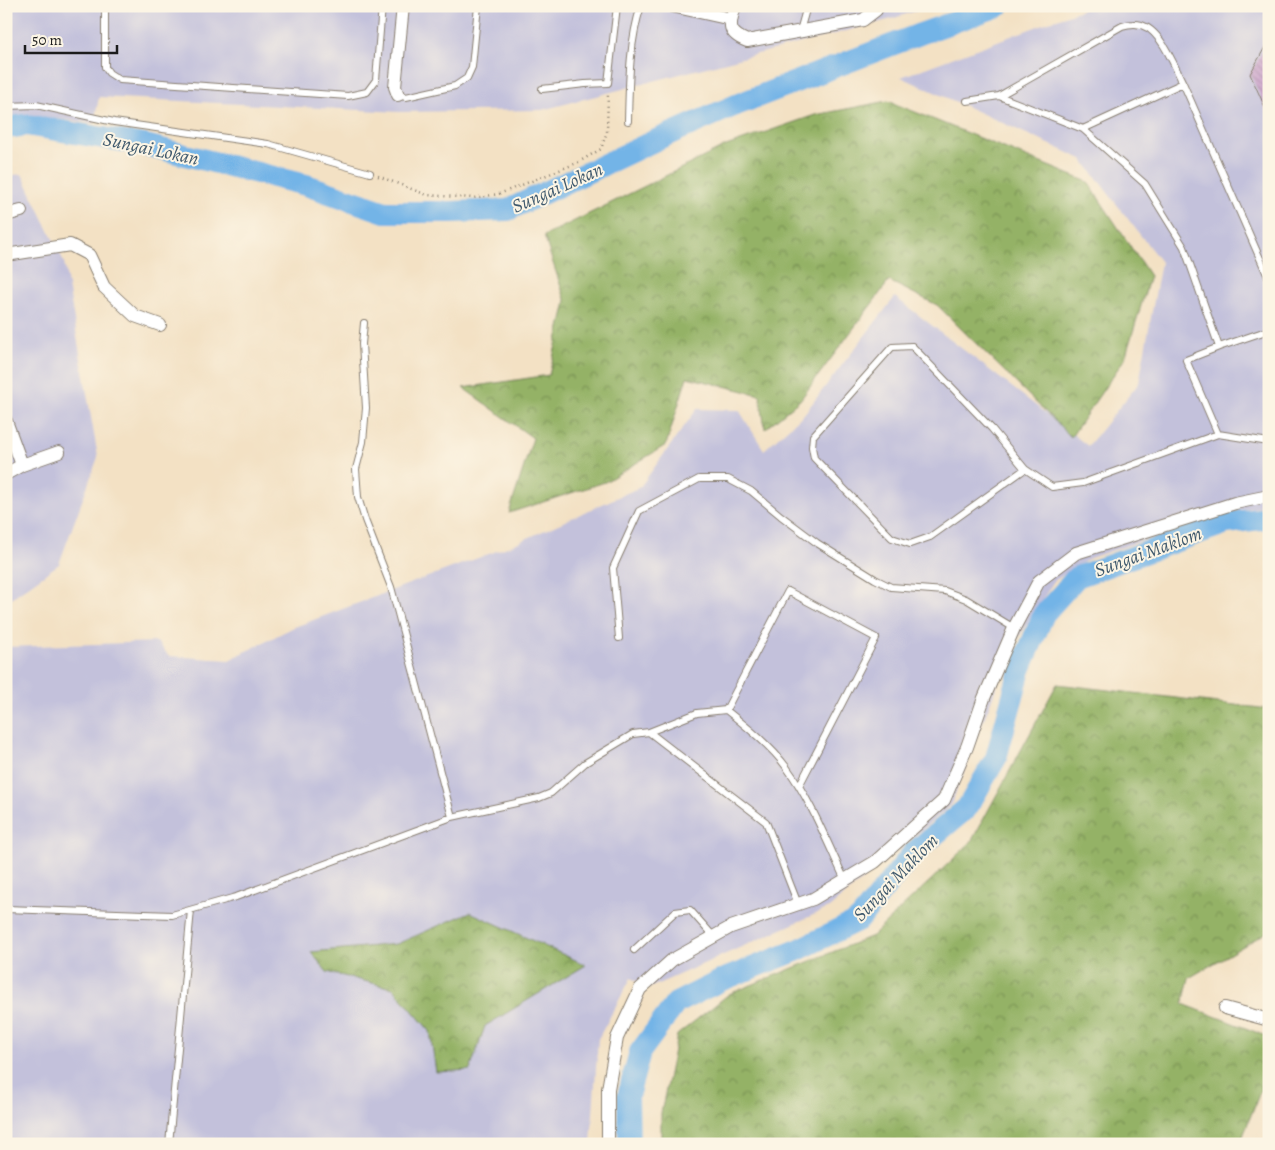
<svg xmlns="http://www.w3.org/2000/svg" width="1275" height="1150" viewBox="0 0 1275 1150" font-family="Alegreya,serif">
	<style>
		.industrial { fill: #c3c1db }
		.forest { fill: url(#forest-crowns); stroke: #586741 }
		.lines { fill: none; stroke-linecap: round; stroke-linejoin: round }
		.river { stroke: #73b4e7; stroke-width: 22 }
		.building { fill: url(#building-back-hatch) }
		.service-casing { stroke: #887e70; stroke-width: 8 }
		.minor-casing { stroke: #887e70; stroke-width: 14 }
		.path { stroke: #887e70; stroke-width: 2.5; stroke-dasharray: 1 4; stroke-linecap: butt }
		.service { stroke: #fff; stroke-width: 6 }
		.minor { stroke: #fff; stroke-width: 12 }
		.labels { text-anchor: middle; stroke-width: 4; stroke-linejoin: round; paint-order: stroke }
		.water-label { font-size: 19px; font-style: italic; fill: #3f596d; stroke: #fcf5e5 }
	</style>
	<defs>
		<pattern id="forest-crowns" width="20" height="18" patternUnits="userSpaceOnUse" patternTransform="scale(1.25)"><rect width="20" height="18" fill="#94b266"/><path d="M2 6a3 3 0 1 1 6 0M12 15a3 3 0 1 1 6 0" fill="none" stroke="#789053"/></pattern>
		<pattern id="building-back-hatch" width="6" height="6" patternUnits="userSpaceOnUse" patternTransform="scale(1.25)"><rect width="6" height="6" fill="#c295c7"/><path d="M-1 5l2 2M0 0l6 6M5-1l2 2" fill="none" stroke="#9d79a1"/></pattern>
	</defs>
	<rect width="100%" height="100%" fill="#fcf5e5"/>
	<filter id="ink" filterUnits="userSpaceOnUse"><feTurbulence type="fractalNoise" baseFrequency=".02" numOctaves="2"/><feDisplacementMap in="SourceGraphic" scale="10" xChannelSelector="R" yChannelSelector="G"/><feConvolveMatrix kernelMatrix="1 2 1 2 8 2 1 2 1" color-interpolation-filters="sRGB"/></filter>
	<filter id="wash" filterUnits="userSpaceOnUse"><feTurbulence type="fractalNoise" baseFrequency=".0096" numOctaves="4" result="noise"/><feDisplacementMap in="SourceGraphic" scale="20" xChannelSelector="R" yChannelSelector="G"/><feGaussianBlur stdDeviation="1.12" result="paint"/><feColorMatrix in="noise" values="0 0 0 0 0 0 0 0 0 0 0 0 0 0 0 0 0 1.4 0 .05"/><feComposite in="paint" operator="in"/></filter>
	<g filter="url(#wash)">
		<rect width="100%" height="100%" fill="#f3e1c4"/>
		<path class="industrial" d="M6,6H931L888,20L542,110L400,112L99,97L94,123L30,116L6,122Z
			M1092,6H1269V506L1230,511L1090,558L1054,581L1011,649L951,805L829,908L649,988L631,978L598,1039L591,1144H6V647L157,642L169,656L229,660L292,628L510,546L640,487L697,409L739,410L764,450L804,414L895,297L1088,446L1139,383L1161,262L1082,159L901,77Z
			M22,174L64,262L98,457L59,564L6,602V176Z"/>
		<path class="forest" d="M888,101L1088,182L1150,276L1125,358L1071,437L937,305L889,281L800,400L765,429L760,395L687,377L666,445L605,482L509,513L533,438L463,388L549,375L566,302L544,236L726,146L815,115Z
			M1057,684L1269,709V931L1189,978L1183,1004L1269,1037V1068L1240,1144H661V1113L677,1035L729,994L872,936L971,842Z
			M470,912L586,965L485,1026L470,1070L436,1072L430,1031L393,988L327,972L311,952L397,944Z"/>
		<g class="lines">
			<path class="river" d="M6,128L26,125L145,145L306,185L385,212H451L508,210L656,140L736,105L920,34L999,6
				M629,1144L628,1096L640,1052L676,1003L722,980L798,950L859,920L913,853L967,808L996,758L1020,670L1044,614L1077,577L1227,523L1269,518"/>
		</g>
		<g id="blocks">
			<path class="building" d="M1269,40V116L1250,74Z"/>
		</g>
	</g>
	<g filter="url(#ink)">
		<use href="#blocks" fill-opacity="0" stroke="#887e70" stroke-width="1"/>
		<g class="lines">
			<defs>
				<path id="service" d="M105,6V67L109,73L120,80L348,96L367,92L376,80L382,6
					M800,31L807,6
					M1183,83L1269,279
					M542,89L585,84L608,83L617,6
					M398,95L406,97L455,86L467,78L472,67L478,6
					M999,96L1122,26C1125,25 1130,24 1134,24C1159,23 1173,64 1183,83L1083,129
					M967,101L999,96L1083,129L1145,184L1184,247L1219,347L1269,330
					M6,106L36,105L114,122L268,144L370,173
					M628,121C629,83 629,43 641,6
					M364,323L362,344L366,408L363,442L356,469L358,497L365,520L391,587L452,817
					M1218,434L1186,360L1219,347
					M1025,469L930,537L910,544L892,538L814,458L812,447L813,436L892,347L912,346L992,429L1025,469L1052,487L1083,483L1218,434L1269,442
					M619,638L613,568L639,511L699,479H728L751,491L781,516L817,543L875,579L891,587L945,591L966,599L1014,628
					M649,732L697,713L726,710
					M799,786L876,638L788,591L726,710C746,726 772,747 787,768C810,799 828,844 845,880
					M6,909L172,915L236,897L452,817L539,798L551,793L585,763L633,734L649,732L766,822L798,904
					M634,950L675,912L690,910L714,937
					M169,1144L191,910"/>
				<path id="minor" d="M672,6L731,19
					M735,6C729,25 727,33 747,41L863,20L876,10L877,6
					M398,95L395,87L403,6
					M6,215L21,211
					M6,255L70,245L89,255L104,287L135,316L160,325
					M6,421L22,465
					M6,474L22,465L59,452
					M1225,1008L1269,1020
					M608,1144V1089L617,1038L640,989L672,960L731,927L813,899L875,862L944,800L967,747L984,698L1014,628L1039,581L1076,553L1235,503L1269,496"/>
			</defs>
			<use href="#service" class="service-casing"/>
			<use href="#minor" class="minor-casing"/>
			<path class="path" d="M378,176L427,195L473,198L499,194L577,163L601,149L607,132L608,92"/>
			<use href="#service" class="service"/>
			<use href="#minor" class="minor"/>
		</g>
	</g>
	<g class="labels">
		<g class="water-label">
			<text transform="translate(151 148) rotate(12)" y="7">Sungai Lokan</text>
			<text transform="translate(557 187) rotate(-24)" y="7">Sungai Lokan</text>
			<text transform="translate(1148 551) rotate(-20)" y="7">Sungai Maklom</text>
			<text transform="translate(895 877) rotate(-46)" y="7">Sungai Maklom</text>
		</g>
	</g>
	<rect width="1275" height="1150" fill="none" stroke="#fcf5e5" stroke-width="25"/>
	<path d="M25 45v8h92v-8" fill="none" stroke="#1c1c1c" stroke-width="2.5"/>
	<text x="32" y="45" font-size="15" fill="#1c1c1c" stroke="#fcf5e5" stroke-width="4" paint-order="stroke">50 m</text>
</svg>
